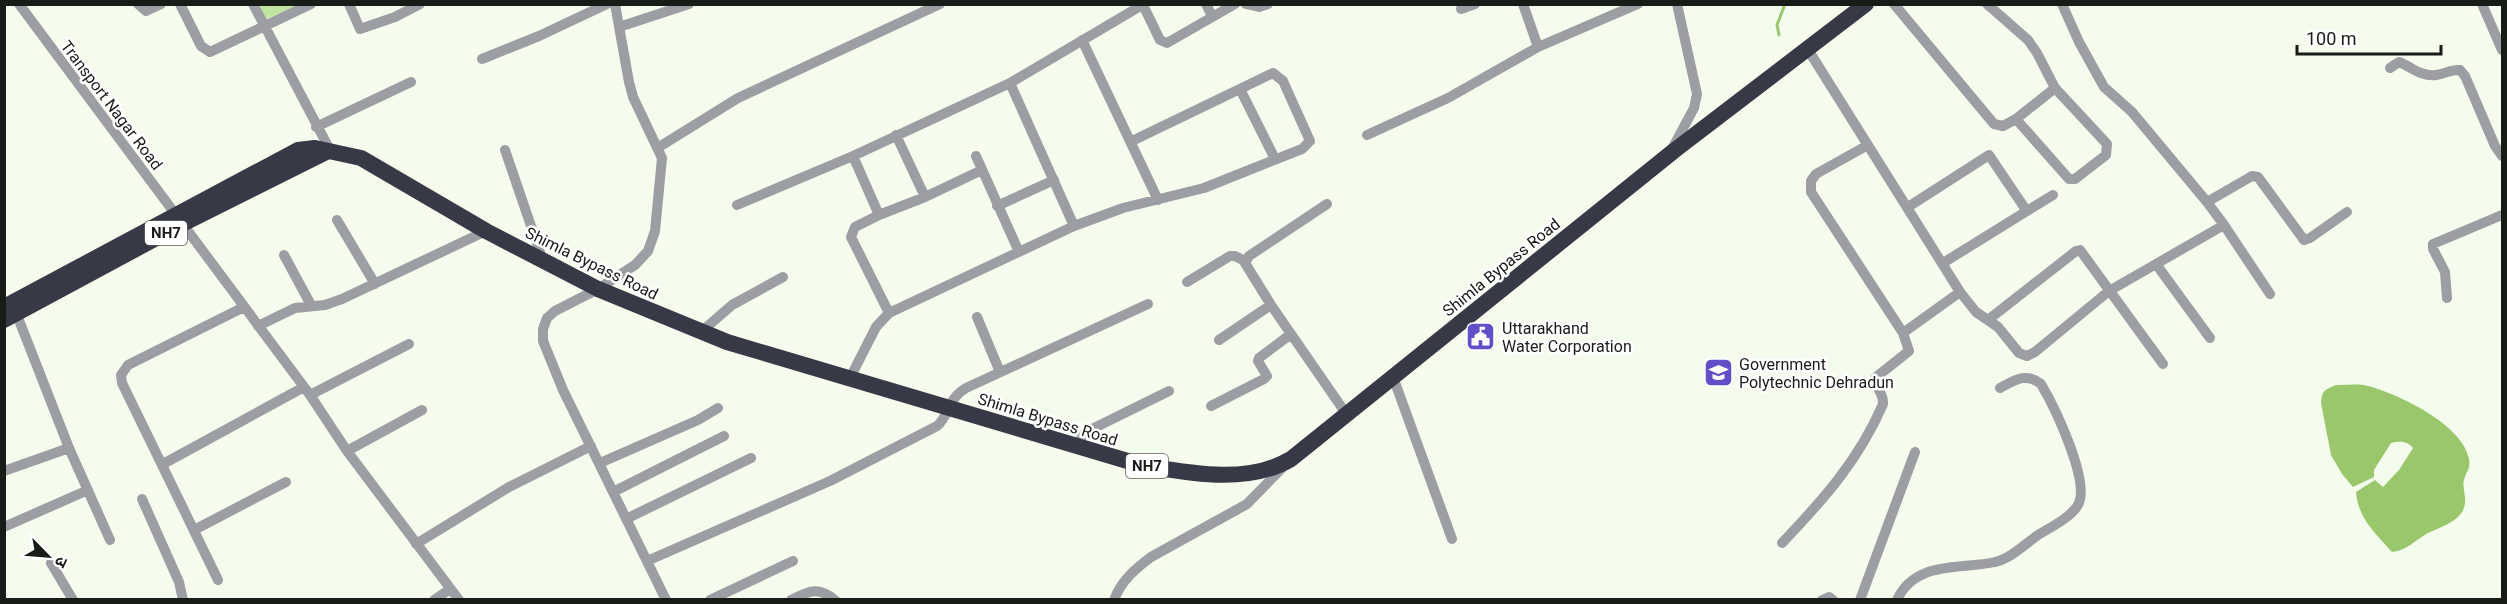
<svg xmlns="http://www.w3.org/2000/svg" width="2507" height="604" viewBox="0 0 2507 604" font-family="Roboto,'Noto Sans Devanagari',sans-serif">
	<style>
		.green { fill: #c3e5a3 }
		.water { fill: #9ac66c }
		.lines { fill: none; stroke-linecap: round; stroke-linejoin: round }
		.stream { stroke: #9ac66c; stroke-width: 3 }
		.minor { stroke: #9d9da4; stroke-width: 10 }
		.highway { stroke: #383947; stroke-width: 16 }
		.labels { text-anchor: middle; stroke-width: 5; stroke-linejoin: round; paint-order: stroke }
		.shield { fill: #fff; stroke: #5d605c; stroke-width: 1.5 }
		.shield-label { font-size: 15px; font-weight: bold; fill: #181c16 }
		.street-label { font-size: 16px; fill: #181c16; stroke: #fff }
		.poi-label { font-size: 16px; fill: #181c16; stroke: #fff; text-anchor: start }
	</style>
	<rect width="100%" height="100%" fill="#f4fded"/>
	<path class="green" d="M256,5H300L264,20Z"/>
	<path class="water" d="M2336,385C2345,385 2355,384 2364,385C2395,392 2463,424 2469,459C2471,468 2466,472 2464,480C2462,486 2466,496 2465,503C2464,520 2441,527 2428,533C2415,540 2408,550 2392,552C2375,533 2358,518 2356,492L2375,480L2383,487L2399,470L2413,448C2407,441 2400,441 2391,443L2374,470V477L2353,487L2342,474L2331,455L2321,403C2321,391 2326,389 2336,385Z"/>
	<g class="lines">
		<path class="stream" d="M1779,35L1777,25L1785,4"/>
		<path class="minor" d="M19,4L310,395L347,451L459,600
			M138,4L146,11L161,4
			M180,4L201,46L210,52L311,4
			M253,4L330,150
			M349,4L360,29L395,17L420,4
			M615,4L629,82L633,97L662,158L655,231L648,251L635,265L598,289L555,311L547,318L543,329V341L563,390L666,600
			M1206,4L1212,16
			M1246,4L1259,7L1268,4
			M1523,4L1538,47
			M1894,4L1994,124L2003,126L2016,119L2069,179H2075L2106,155L2107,144L2055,88L2037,53L2028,40L1987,4
			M2062,4L2079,42L2104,87L2132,112L2207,202L2224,225
			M2482,4L2502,50
			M1143,5L1160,40L1167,43L1235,4
			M1461,9L1475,4
			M619,27L689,4
			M1082,40L1158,200
			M1807,48L1960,292L1976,312L1998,327L2019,353L2027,356L2035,352L2109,291L2156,264L2210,338
			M482,59L539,36L607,4
			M2390,68L2399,62C2412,67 2421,77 2436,75C2445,74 2451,69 2460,70L2465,76L2495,146L2502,156
			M1010,83L1074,226
			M1240,89L1275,159
			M2016,119L2055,88
			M316,127L411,82
			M1367,135L1448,98L1538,47L1638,4
			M1868,145L1816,174L1811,181V192L1903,333L1960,292
			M659,147L738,98L940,4
			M1672,149L1694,108L1697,94L1677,4
			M505,150L543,261
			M853,156L879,215L925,197L896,135
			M976,156L1019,252
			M925,197L982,170
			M2207,202L2252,176L2258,177L2304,240L2310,238L2347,212
			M1327,204L1249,256L1245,263L1271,305L1347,415
			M737,205L853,156L1010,83L1144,4
			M997,206L1054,180
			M1908,207L1989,155L2026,210
			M879,215L855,227L851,237L889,313
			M337,220L375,284
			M284,255L311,305
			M1943,263L2053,195
			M2156,264L2224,225L2270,294
			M1187,282L1230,256H1235L1245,261
			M2447,298L2445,272L2433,249V244L2502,215
			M15,310L69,448L110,540
			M977,317L1000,372
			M1988,320L2076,251L2080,250L2163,364
			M258,326L295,308L325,305L342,299L486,231
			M701,332L732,305L783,277
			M1219,340L1271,305
			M1393,377L1452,539
			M850,378L876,327L889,313L1074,226L1123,208L1204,188L1302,149L1310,141L1283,81L1273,73L1132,141
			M310,395L409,344
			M1211,406L1264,379L1267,376L1258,361L1259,358L1291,334
			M1075,447L1086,432L1169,391
			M347,451L422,410
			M600,463L698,420L718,408
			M163,464L304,387
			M4,471L69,448
			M613,492L724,436
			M142,499L179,582L183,600
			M626,519L751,458
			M4,527L88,490
			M194,530L286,482
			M1782,543C1823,500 1859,460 1883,404C1884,393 1875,388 1875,378L1909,351L1903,333
			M416,544L509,487L591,446
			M647,561L830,481L937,426C950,415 947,399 966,388L1148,304
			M51,563L73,600
			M218,580L122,383L121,375L128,365L244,307
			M434,600L450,589
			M710,600L793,561
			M791,600C809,591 818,586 835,600
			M1114,600C1121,581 1135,569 1151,557L1247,504L1285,465
			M1822,600L1829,597L1833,600
			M1860,600L1915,452
			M1897,600C1915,560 1961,570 1995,562C2010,559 2025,544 2038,535C2051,527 2070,518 2078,505C2091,482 2054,406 2041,384C2026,372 2015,380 2000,388"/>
		<path class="highway" d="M186,222L326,152
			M4,307L298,150L315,148L361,158L486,231L598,289L727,342L1141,465C1189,473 1247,485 1291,459L1675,150L1866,4
			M4,320L160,236"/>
	</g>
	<defs>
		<symbol id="civic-square" viewBox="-11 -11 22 22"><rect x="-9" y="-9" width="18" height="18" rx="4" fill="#614fc8" stroke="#fff"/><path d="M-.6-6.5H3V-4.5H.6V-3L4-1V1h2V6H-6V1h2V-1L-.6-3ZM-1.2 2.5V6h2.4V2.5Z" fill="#fff"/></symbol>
		<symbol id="university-square" viewBox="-11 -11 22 22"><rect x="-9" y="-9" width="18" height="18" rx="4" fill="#614fc8" stroke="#fff"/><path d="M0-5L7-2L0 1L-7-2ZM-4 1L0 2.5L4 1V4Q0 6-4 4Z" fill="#fff"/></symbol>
	</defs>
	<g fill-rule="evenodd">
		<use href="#civic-square" x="1464" y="320" width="33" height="33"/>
		<use href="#university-square" x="1702" y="356" width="33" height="33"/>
	</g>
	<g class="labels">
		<g class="shield">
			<rect x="145" y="221" width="42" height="24" rx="4.5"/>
			<rect x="1126" y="454" width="42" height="24" rx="4.5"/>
		</g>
		<g class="shield-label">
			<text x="166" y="238">NH7</text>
			<text x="1147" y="471">NH7</text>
		</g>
		<g class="street-label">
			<text transform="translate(112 105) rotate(53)" y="6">Transport Nagar Road</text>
			<text transform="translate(592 263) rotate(26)" y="6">Shimla Bypass Road</text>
			<text transform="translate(1501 267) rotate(-39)" y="6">Shimla Bypass Road</text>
			<text transform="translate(1048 419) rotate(17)" y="6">Shimla Bypass Road</text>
		</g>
		<g class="poi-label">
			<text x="1502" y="334">Uttarakhand<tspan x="1502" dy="18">Water Corporation</tspan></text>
			<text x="1739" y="370">Government<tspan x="1739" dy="18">Polytechnic Dehradun</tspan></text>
		</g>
	</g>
	<rect width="2507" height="604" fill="none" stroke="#181c16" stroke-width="12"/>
	<g transform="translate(48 556) rotate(115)" stroke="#ffffff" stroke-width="4.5" paint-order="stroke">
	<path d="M0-4.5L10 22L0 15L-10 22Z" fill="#181c16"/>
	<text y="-9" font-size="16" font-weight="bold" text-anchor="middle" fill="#181c16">उ</text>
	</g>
	<path d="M2297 45v9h144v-9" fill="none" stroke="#181c16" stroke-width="3"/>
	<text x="2306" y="45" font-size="18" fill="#181c16" stroke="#ffffff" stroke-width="4.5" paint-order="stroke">100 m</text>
</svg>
